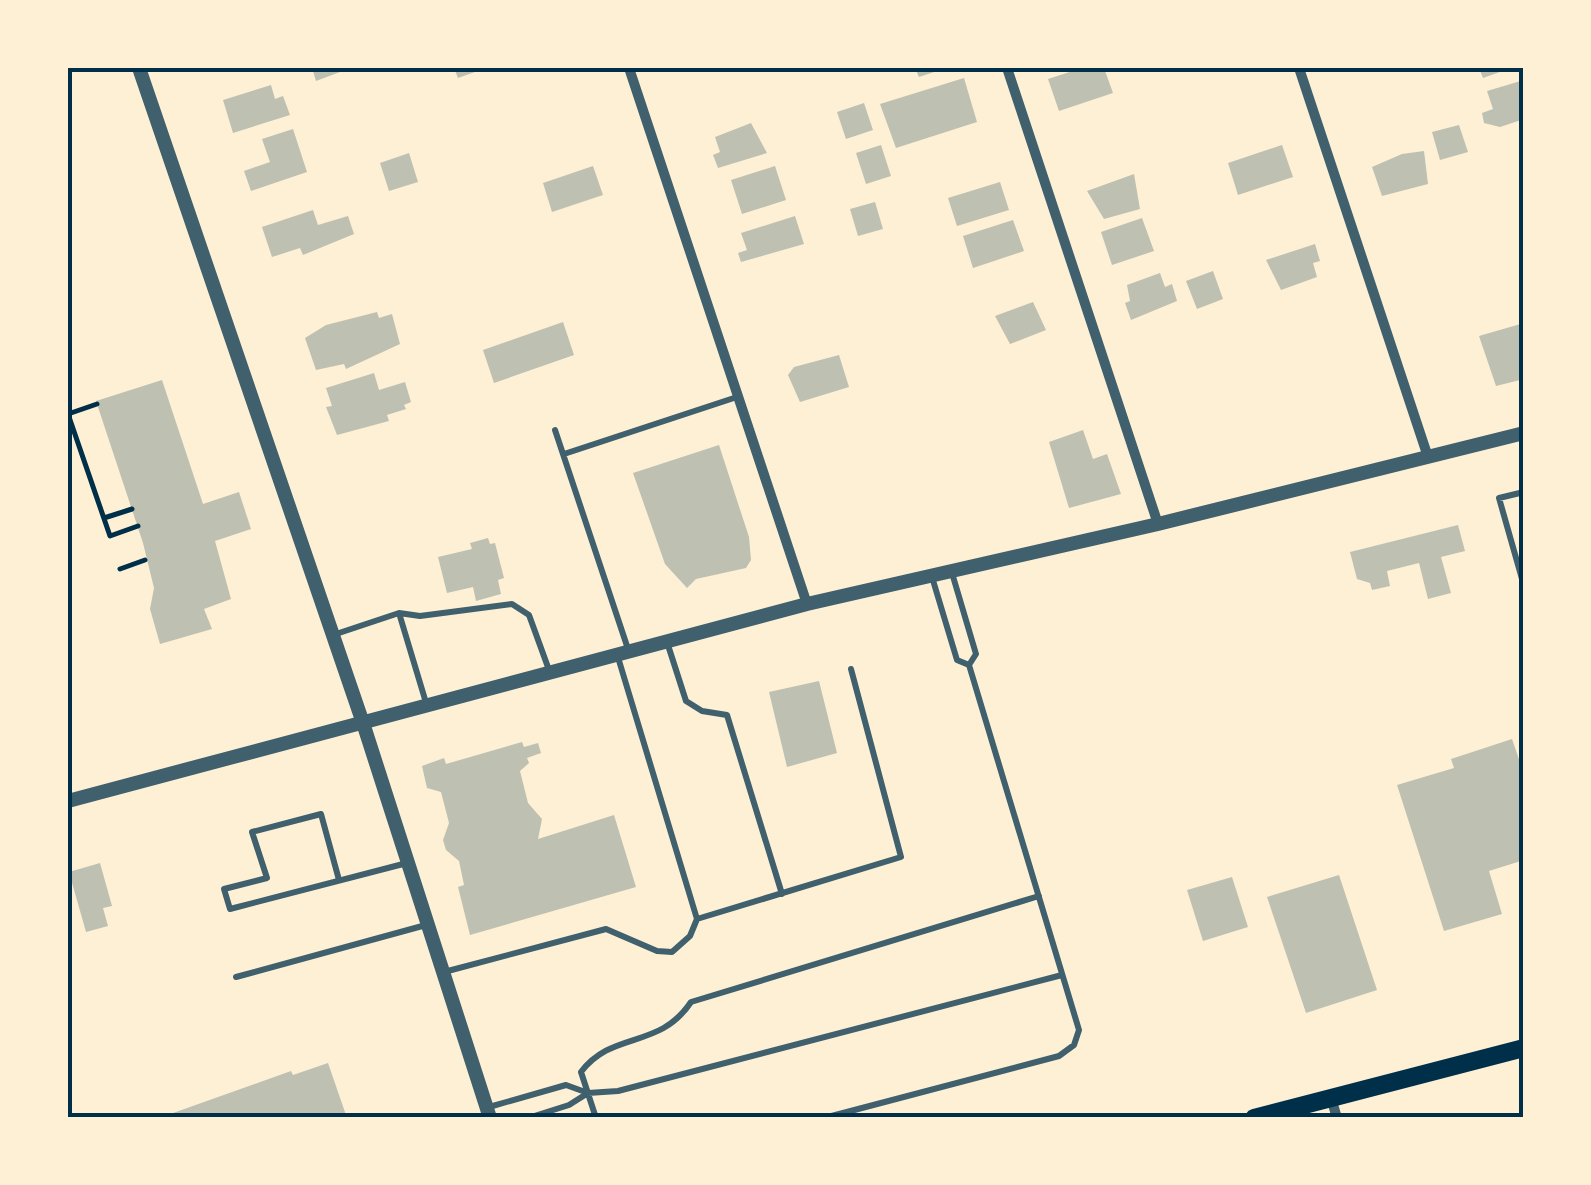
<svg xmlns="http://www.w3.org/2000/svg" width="1591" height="1185" viewBox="0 0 1591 1185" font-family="Roboto,sans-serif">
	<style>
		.building { fill: #bec0b2 }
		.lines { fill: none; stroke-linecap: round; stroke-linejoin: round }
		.path { stroke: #003049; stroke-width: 5 }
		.service { stroke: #3f606c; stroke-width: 6 }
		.minor { stroke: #3f606c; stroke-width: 10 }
		.tertiary { stroke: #3f606c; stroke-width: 14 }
		.secondary { stroke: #003049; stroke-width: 18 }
		.neatline { fill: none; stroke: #003049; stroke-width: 4 }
	</style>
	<rect width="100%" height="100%" fill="#fdf0d5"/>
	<path class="building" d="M312,68H339L340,72L316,81Z
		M454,68H486L458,78Z
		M915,68H946L919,77Z
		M1082,68H1104L1113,93L1059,111L1048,79Z
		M1479,68H1511L1483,78Z
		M964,78L977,122L896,148L880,104Z
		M1524,80V119L1500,127L1484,123L1482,113L1493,109L1487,91Z
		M271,85L275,99L283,96L290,115L233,133L223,100Z
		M864,103L873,130L846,139L837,112Z
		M751,123L767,153L718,168L713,155L720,152L715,137Z
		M1459,125L1468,152L1440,160L1432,132Z
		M293,129L307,172L251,191L244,171L270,162L262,139Z
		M881,145L891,176L866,184L856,153Z
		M1282,145L1293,177L1238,195L1228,163Z
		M1424,151L1428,184L1382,196L1372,167L1402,154Z
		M409,153L418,182L389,191L380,163Z
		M593,166L603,195L552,212L543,183Z
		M775,166L786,200L742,214L731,180Z
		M1134,174L1140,209L1104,219L1087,191Z
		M1000,182L1009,210L957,226L948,198Z
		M875,202L883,229L858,236L850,209Z
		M313,210L318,225L348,216L354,234L303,255L300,248L272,257L262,227Z
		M795,216L804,244L741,262L738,253L747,250L741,233Z
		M1142,218L1154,251L1112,265L1101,232Z
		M1013,220L1024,251L973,268L963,236Z
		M1315,244L1320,261L1313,263L1317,277L1281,290L1266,260Z
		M1213,271L1223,299L1197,309L1186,281Z
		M1160,273L1165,287L1172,284L1177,301L1131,320L1125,303L1130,301L1127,285Z
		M1033,302L1046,330L1010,344L995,316Z
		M377,312L379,318L392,314L400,344L346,369L344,364L316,370L305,338L326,325Z
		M563,322L574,355L494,383L483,350Z
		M1524,323V379L1496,386L1479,336Z
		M839,355L849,387L800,402L788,375L794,367Z
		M374,373L379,390L405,382L411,402L404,405L406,409L387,415L389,421L337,435L326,407L332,406L326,388Z
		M162,380L203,504L239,492L251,529L215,541L231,599L204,609L212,629L160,644L150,609L154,588L143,543L96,401Z
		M1083,430L1093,459L1107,454L1121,494L1069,508L1049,442Z
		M719,445L749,537L751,560L746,568L696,579L687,588L665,564L633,473Z
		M1458,525L1465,551L1441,557L1451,593L1428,599L1419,563L1387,571L1390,586L1372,590L1370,583L1357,579L1350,552Z
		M488,538L490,544L495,543L504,578L498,580L501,594L476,601L473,587L447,593L438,557L472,549L470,543Z
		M819,681L837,753L787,767L769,692Z
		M1512,739L1524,774V860L1489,871L1502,914L1444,931L1397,785L1454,768L1451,759Z
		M522,742L524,747L538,743L541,753L527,758L529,763L520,771L528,803L542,819L538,839L614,815L636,887L470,935L458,887L464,885L459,861L446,850L443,840L449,823L441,792L427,788L422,766L444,758L446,764Z
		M100,863L112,906L103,908L108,926L86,932L69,872Z
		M1339,875L1377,990L1306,1013L1267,897Z
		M1232,877L1248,927L1203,941L1187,890Z
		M328,1063L347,1118H159L291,1071L293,1075Z"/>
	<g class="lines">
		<path class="path" d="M97,404L68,414L110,536L138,526
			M104,518L132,509
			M120,569L145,560"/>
		<path class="service" d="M555,430L628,649
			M564,454L737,397
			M1524,492L1499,498L1524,586
			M932,577L957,660L969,665L976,654L952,573
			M399,613L427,706
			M333,635L399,613L420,616L512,604L529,615L549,670
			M667,642L686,701L702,711L727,715L782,894
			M617,654L697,919L901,857L851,669
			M339,880L321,814L252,832L267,878L224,889L230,909L407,863
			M444,972L606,929L657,951L672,952L690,936L697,919
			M236,977L426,925
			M588,1093L618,1091L1062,975
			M489,1107L566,1085L588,1093L569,1105L528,1118
			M596,1118L581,1072C613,1030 659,1050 691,1002L1039,896
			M824,1118L1059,1056L1074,1045L1079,1030L969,665"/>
		<path class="minor" d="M629,68L807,604
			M1007,68L1158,524
			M1299,68L1428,457
			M1331,1098L1337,1118"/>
		<path class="tertiary" d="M139,68L364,726L490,1118
			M68,801L807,604L1158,524L1524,433"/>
		<path class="secondary" d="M1254,1118L1524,1048"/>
	</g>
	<rect width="1591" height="1185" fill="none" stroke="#fdf0d5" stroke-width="140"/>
	<rect x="70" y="70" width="1451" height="1045" class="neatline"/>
</svg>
